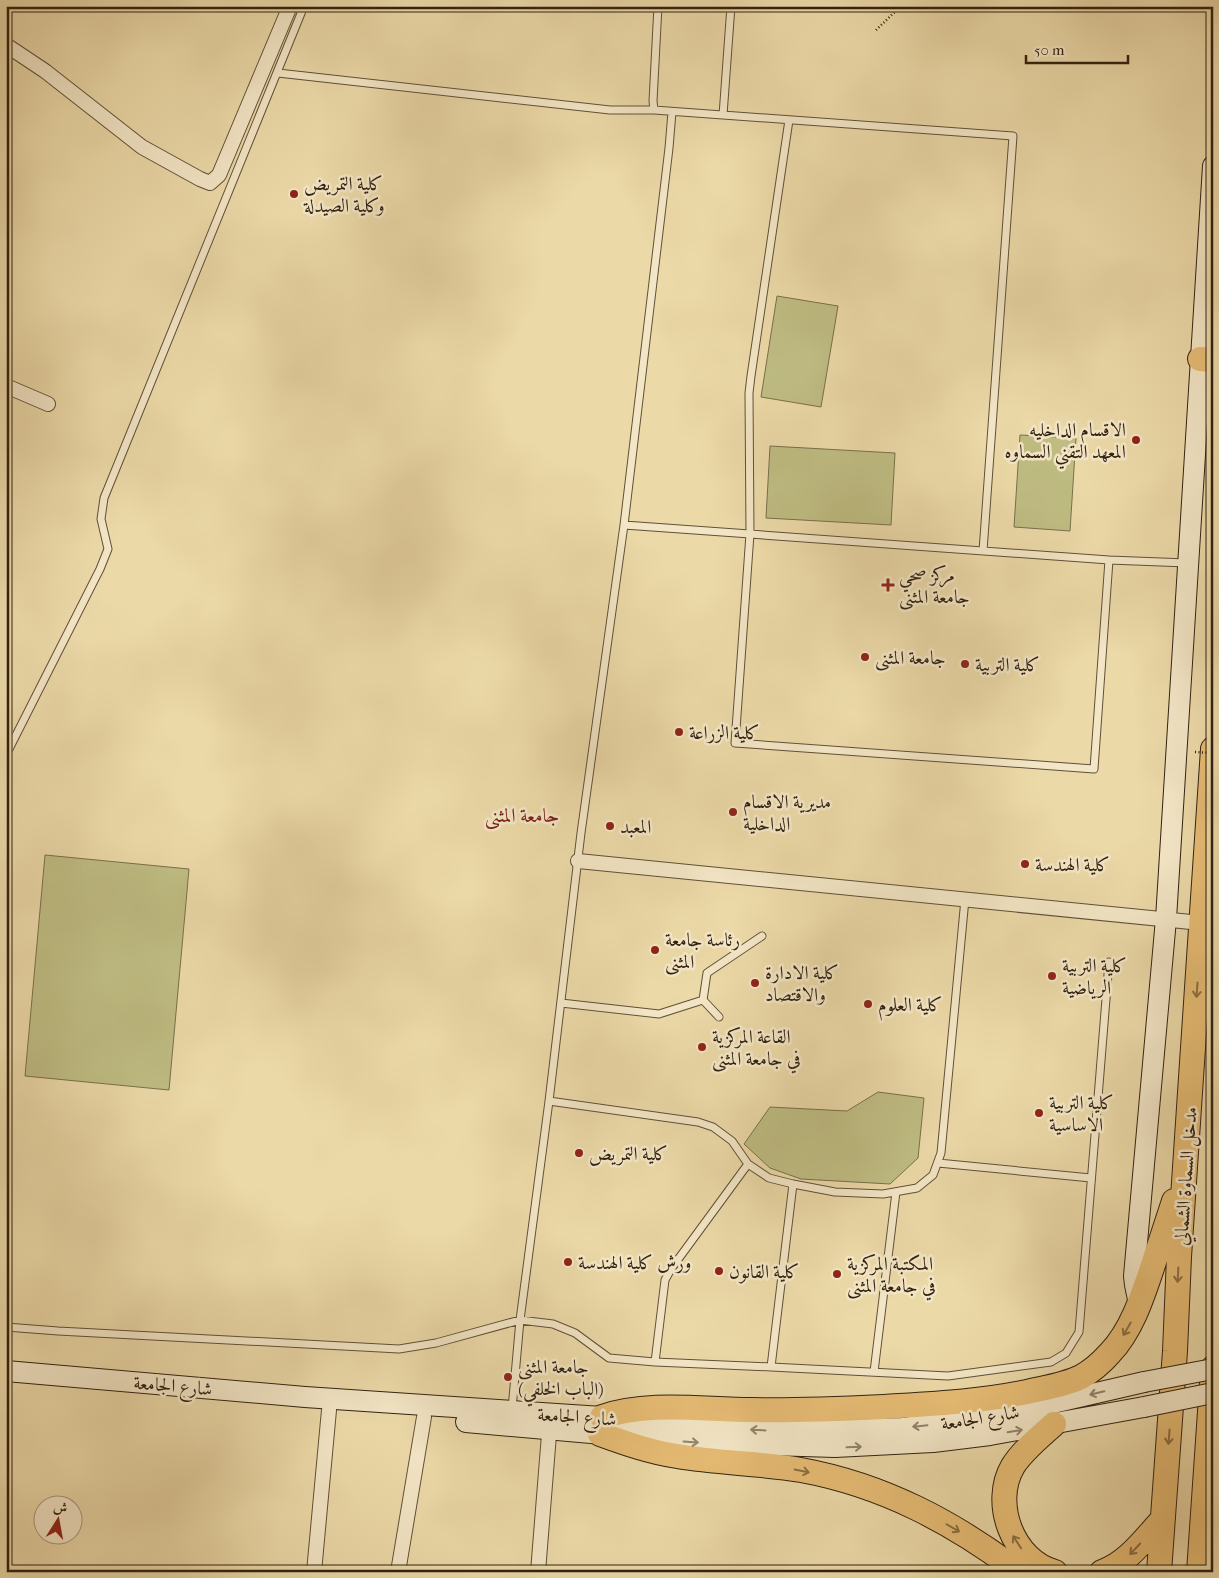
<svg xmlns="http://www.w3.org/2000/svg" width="1219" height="1578" viewBox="0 0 1219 1578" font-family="'IM FELL French Canon',Amiri,serif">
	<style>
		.green { fill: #bfbd83; stroke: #78704a }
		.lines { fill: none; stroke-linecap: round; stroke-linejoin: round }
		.service-casing { stroke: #605037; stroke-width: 9 }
		.minor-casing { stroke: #605037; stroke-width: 16 }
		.secondary-casing { stroke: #312211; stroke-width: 22 }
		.trunk-casing { stroke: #312211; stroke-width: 26 }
		.path { stroke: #312211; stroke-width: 2.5; stroke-dasharray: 1 2.5; stroke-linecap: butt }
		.service { stroke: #f3e6c6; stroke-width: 7 }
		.minor { stroke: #f3e6c6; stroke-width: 14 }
		.secondary { stroke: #f3e6c6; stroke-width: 20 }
		.trunk { stroke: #e6bc74; stroke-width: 24 }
		.secondary-bridge-casing { stroke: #312211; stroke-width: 22; stroke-linecap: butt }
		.path-bridge { stroke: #312211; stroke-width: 2.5; stroke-dasharray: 1 2.5; stroke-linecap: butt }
		.secondary-bridge { stroke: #f3e6c6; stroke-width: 20 }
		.oneway { stroke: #8c6f42 }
		.oneway2 { stroke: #92846c }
		.poi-dot { fill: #8f2418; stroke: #f3e6c6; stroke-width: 2 }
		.labels { text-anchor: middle; stroke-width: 5; stroke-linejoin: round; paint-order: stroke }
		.poi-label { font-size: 19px; fill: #312211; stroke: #f3e6c6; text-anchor: start }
		.street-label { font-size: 19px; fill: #312211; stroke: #f3e6c6 }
		.neighbourhood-label { font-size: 20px; fill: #7a1f14; stroke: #f3e6c6 }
	</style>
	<rect width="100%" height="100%" fill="#ecd9a8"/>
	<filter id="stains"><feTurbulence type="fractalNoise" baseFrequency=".004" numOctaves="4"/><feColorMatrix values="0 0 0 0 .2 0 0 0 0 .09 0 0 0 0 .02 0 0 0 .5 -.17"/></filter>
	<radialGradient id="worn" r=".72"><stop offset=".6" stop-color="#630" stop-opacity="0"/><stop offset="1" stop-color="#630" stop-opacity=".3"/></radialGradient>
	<path class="green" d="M777,296L838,306L821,407L761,397Z
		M1020,435L1076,438L1070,531L1014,527Z
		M770,446L895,453L891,525L766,518Z
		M45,855L189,869L169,1090L25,1076Z
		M878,1092L924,1098L918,1158L890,1184L801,1179L770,1168L744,1144L770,1107L847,1111Z"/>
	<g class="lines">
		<defs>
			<path id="service" d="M278,73L610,110H654L1013,136L983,551
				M654,110L653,101L658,6
				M723,115L731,6
				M789,120L751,376L749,393L750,534L735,743L1094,769L1109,560
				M624,525L1109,560L1187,563
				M6,755L100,569L108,549L101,519L104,498L304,6
				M561,1003L659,1014L703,1000
				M719,1017L703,1000L707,973L762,936
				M549,1101L698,1122L713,1127L732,1141L748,1164L769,1178L793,1184L835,1192L883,1194L917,1188L933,1175L941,1153L965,899
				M938,1163L1091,1178
				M6,1327L58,1331L399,1349L436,1343L520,1320L553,1324L575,1333L609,1358L655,1362L771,1367L948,1376L1051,1362L1066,1353L1079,1332L1109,962
				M655,1362L665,1280L671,1269L748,1164
				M771,1367L793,1184
				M874,1372L896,1192
				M512,1409L520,1320L549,1101L581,833L624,525L669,148L672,112"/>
			<path id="minor" d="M6,45L45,71L142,147L200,179L210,183L219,175L290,6
				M6,386L48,404
				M578,861L1201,923
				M314,1572L329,1410
				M398,1572L424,1417
				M538,1572L550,1422"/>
			<path id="secondary" d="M1139,1304L1135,1285L1134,1276L1166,919L1213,166
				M6,1371L305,1397L602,1417L761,1431H810L902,1428L984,1419L1144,1382
				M466,1422L705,1443L835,1447L933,1442L990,1435L1144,1407"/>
			<path id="trunk" d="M1200,359L1213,360
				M602,1417C649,1401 703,1410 752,1410C796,1411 840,1409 884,1407C932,1404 979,1402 1027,1392C1044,1388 1065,1385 1081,1377C1092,1371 1102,1362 1110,1353C1132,1330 1143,1295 1153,1265C1160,1244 1167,1222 1174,1201
				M1054,1424C1040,1437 1023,1450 1013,1466C991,1503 1013,1561 1055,1572
				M600,1434C625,1443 650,1452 677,1456C718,1463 760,1463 801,1470C883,1485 953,1522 1019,1572
				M1102,1572C1128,1563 1145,1538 1163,1519
				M1159,1572L1175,1351L1179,1257L1213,749
				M1199,1572L1213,1368"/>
		</defs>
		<use href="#service" class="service-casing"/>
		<use href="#minor" class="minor-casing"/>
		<use href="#secondary" class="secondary-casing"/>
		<use href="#trunk" class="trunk-casing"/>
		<path class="path" d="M876,30L901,6"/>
		<use href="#service" class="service"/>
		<use href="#minor" class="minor"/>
		<use href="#secondary" class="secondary"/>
		<use href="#trunk" class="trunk"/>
		<defs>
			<path id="secondary-bridge" d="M1144,1382L1213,1369
				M1144,1407L1213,1393"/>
		</defs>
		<use href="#secondary-bridge" class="secondary-bridge-casing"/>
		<path class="path-bridge" d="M1195,752L1213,753"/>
		<use href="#secondary-bridge" class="secondary-bridge"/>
	</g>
	<defs><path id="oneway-shaft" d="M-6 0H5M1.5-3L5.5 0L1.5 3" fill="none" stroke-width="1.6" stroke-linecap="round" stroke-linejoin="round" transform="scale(1.25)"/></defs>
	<g class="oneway">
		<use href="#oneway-shaft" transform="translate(1197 990) rotate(94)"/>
		<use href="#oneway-shaft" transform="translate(1178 1275) rotate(93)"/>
		<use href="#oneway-shaft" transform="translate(1127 1329) rotate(120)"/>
		<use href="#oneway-shaft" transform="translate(1169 1437) rotate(94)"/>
		<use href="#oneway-shaft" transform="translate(802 1471) rotate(11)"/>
		<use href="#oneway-shaft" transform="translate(953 1528) rotate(30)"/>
		<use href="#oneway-shaft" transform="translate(1017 1542) rotate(-123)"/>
		<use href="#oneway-shaft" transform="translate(1135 1549) rotate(133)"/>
	</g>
	<g class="oneway2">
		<use href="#oneway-shaft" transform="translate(1097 1393) rotate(167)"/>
		<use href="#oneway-shaft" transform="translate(920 1426) rotate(174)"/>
		<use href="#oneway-shaft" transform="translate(758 1430) rotate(-177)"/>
		<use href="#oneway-shaft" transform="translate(1015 1431) rotate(-9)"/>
		<use href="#oneway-shaft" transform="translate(691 1442) rotate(4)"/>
		<use href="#oneway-shaft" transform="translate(854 1447) rotate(-2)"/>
	</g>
	<g class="poi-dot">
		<circle cx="294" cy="194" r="5"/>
		<circle cx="1136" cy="440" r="5"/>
		<path d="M885.5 577.5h5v5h5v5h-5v5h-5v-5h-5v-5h5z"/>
		<circle cx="865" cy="657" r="5"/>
		<circle cx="965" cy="664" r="5"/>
		<circle cx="679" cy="732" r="5"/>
		<circle cx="733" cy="812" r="5"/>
		<circle cx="610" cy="826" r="5"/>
		<circle cx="1025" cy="864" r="5"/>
		<circle cx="655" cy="950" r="5"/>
		<circle cx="1052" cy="976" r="5"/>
		<circle cx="755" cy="983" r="5"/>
		<circle cx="868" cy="1004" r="5"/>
		<circle cx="702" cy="1047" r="5"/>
		<circle cx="1039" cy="1113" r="5"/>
		<circle cx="579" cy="1153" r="5"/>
		<circle cx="568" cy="1262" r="5"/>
		<circle cx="719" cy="1271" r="5"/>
		<circle cx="837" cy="1274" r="5"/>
		<circle cx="508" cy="1377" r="5"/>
	</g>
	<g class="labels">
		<g class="poi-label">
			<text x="304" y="190">كلية التمريض<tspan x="304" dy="22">وكلية الصيدلة</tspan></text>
			<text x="1126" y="436" text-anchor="end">الاقسام الداخليه<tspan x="1126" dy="22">المعهد التقني السماوه</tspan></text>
			<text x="899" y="581">مركز صحي<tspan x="899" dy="22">جامعة المثنى</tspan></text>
			<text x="875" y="664">جامعة المثنى</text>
			<text x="975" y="671">كلية التربية</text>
			<text x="689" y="739">كلية الزراعة</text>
			<text x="743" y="808">مديرية الاقسام<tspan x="743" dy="22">الداخلية</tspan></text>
			<text x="620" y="833">المعبد</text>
			<text x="1035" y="871">كلية الهندسة</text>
			<text x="665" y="946">رئاسة جامعة<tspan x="665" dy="22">المثنى</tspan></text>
			<text x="1062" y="972">كلية التربية<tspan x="1062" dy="22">الرياضية</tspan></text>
			<text x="765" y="979">كلية الادارة<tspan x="765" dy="22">والاقتصاد</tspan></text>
			<text x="878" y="1011">كلية العلوم</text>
			<text x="712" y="1043">القاعة المركزية<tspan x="712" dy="22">في جامعة المثنى</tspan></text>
			<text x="1049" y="1109">كلية التربية<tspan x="1049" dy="22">الاساسية</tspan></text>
			<text x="589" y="1160">كلية التمريض</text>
			<text x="578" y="1269">ورش كلية الهندسة</text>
			<text x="847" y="1270">المكتبة المركزية<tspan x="847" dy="22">في جامعة المثنى</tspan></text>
			<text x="729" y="1278">كلية القانون</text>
			<text x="518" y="1373">جامعة المثنى<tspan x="518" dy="22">(الباب الخلفي)</tspan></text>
		</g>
		<g class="street-label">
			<text transform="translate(1185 1176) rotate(-86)" y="7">مدخل السماوة الشمالي</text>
			<text transform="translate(173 1385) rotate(5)" y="7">شارع الجامعة</text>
			<text transform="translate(577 1416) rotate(4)" y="7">شارع الجامعة</text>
			<text transform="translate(980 1417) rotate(-9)" y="7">شارع الجامعة</text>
		</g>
		<g class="neighbourhood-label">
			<text x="522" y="822">جامعة المثنى</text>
		</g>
	</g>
	<rect width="1219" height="1578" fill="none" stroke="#ecd9a8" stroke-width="25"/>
	<rect x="8" y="8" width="1204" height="1563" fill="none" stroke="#312211" stroke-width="2.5"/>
	<rect x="12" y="12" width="1194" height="1553" fill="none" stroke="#312211"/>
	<g transform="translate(58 1520) rotate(11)"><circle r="24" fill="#f3e6c6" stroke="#a5987e"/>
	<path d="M0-4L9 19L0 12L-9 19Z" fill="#8f2418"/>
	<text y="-8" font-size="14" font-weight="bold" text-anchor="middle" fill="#312211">ش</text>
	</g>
	<path d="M1026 55v8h102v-8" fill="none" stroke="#312211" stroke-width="2.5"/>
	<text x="1034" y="55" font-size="15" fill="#312211" stroke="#f3e6c6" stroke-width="4" paint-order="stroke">50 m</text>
	<rect width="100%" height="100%" filter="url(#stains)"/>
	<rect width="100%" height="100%" fill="url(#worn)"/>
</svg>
